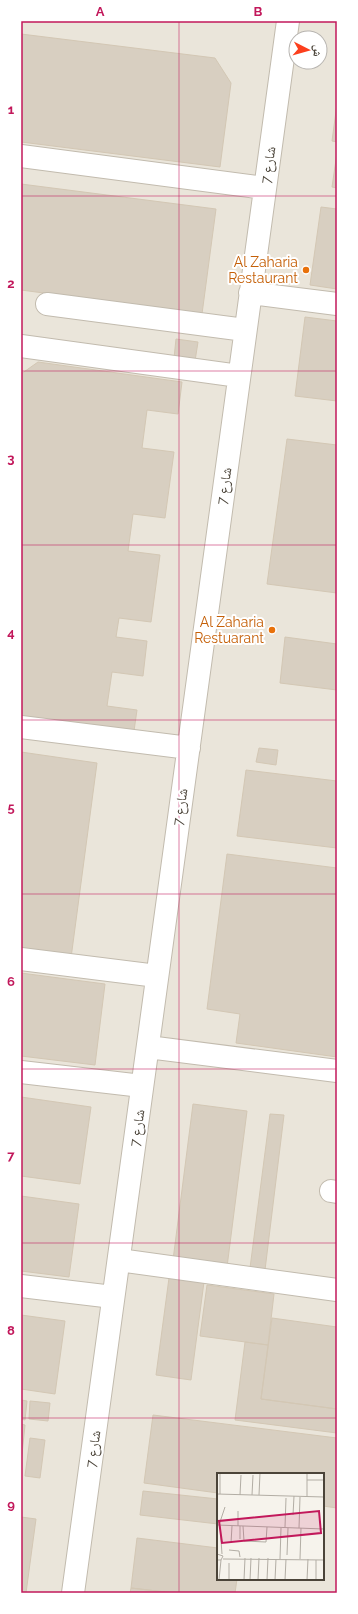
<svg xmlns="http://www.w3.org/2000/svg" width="358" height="1614" viewBox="0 0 358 1614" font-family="Raleway,'Noto Naskh Arabic',sans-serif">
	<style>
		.residential { fill: #eae5da; fill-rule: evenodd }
		.building { fill: #d8cfc1; stroke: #d3c7b4 }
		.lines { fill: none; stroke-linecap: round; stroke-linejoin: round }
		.minor-casing { stroke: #c2bbae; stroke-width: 24 }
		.minor { stroke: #fff; stroke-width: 22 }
		.grid { fill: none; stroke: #c2185b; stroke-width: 1; stroke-opacity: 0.55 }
		.food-dot { fill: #e8710a; stroke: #fff; stroke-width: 1.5 }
		.labels { text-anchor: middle; stroke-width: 4; stroke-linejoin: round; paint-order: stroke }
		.street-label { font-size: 14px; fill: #4b4439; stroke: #fff }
		.food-label { font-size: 14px; fill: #c56008; stroke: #fff; text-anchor: end }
		.inset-road { fill: none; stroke: #b2ada4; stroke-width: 1 }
		.view { fill: #c2185b; fill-opacity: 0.15; stroke: #c2185b; stroke-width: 2 }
		.inset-edge { fill: none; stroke: #4b4439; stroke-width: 2 }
		.neatline { fill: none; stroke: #c2185b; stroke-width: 1.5 }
		.grid-label { font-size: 13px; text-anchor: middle; font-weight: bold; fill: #c2185b }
	</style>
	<rect width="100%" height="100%" fill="#f6f3ec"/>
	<path class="residential" d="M21,21H337V1593H21ZM296,38H320V62H296ZM218,1474H323V1579H218Z"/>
	<path class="building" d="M21,34L215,58L231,83L220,167L21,142Z
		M337,104V142L332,141Z
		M337,153V188L332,187Z
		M21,184L216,209L202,314L21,290Z
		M321,207L337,209V289L310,285Z
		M305,317L337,321V401L295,396Z
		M176,339L198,342L195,361L174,358Z
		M38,362L182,382L178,414L147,410L142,448L174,452L165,518L133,514L128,551L160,555L151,622L119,618L116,637L147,641L143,676L112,672L107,706L137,710L133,738L21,722V374Z
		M287,439L337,445V593L267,584Z
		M285,637L337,644V690L280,683Z
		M259,748L278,750L276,765L256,762Z
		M21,752L97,763L71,958L21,952Z
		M246,770L337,781V848L237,836Z
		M227,854L337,868V1057L236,1043L240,1014L207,1009Z
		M21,973L105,984L95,1065L21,1056Z
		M21,1097L91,1107L80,1184L21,1176Z
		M193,1104L247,1111L227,1267L173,1260Z
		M270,1114L284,1115L265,1270L250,1268Z
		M21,1196L79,1204L69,1277L21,1271Z
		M169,1278L204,1282L191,1380L156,1375Z
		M207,1285L274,1294L268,1345L200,1336Z
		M21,1315L65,1321L55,1394L21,1389Z
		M272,1318L337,1327V1409L261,1399Z
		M245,1342L268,1345L261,1399L337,1409V1433L235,1420Z
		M21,1400L27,1401L25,1420L21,1419Z
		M30,1401L50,1403L48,1421L29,1419Z
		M153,1415L337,1438V1508L323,1506V1474H218V1493L144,1483Z
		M21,1424L25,1425L21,1464Z
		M30,1438L45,1440L40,1478L25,1476Z
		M143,1491L218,1499V1524L140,1515Z
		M21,1517L36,1519L26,1593H21Z
		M137,1538L218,1548V1579H237L235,1593H174L131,1588Z
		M131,1588L174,1593H130Z"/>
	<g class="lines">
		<defs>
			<path id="minor" d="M21,156L265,188
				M250,293L337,304
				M47,304L245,330
				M21,346L239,376
				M21,727L189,748
				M21,959L157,976
				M148,1047L337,1071
				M21,1072L142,1086
				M331,1191L337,1192
				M119,1260L337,1290
				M21,1286L113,1297
				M73,1593L288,21"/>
		</defs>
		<use href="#minor" class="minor-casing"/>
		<use href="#minor" class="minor"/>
	</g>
	<path class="grid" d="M179,21V1593M21,196H337M21,371H337M21,545H337M21,720H337M21,894H337M21,1069H337M21,1243H337M21,1418H337"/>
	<g class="food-dot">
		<circle cx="306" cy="270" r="4"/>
		<circle cx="272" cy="630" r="4"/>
	</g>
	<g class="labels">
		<g class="street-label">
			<text transform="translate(268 165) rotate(-82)" y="5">شارع 7</text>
			<text transform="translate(224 486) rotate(-82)" y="5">شارع 7</text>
			<text transform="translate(180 807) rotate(-82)" y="5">شارع 7</text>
			<text transform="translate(137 1128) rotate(-82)" y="5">شارع 7</text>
			<text transform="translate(93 1449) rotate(-82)" y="5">شارع 7</text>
		</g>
		<g class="food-label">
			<text x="298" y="267">Al Zaharia<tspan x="298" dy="16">Restaurant</tspan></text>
			<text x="264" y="627">Al Zaharia<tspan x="264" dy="16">Restuarant</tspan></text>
		</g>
	</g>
	<g transform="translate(217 1473)">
		<rect width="107" height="107" fill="#f6f3ec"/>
		<path class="inset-road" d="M90,7H107M0,21L107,24M3,21V0M23,22L24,2M35,22L36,2M42,22L43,0M90,24V0M76,42L77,23M0,52L107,56M2,52L8,34M3,53L5,81M21,53V38M26,53L27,68L49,69L50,54M68,54L69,25M82,55L83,24M23,66V53M14,70L15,53M12,77L22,78L23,84M0,81L6,83L4,87H0M70,82L71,55M6,86L107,87M63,86L64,55M83,86L84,55M2,107L4,87M12,107V90M27,107L28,85M33,107L34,85M41,107L42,85M50,107L51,85M58,107L59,86M68,107L69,86M90,107L91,86M99,107V87"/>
		<path class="view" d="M102,38L104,60L5,70L2,48Z"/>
		<rect width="107" height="107" class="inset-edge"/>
	</g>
	<rect width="358" height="1614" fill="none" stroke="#ffffff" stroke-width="44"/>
	<g transform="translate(308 50) rotate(96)"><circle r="19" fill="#ffffff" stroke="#b7b4b0"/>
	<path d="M0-3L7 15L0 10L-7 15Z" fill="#fc3f1d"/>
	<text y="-6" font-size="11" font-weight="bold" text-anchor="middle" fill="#4b4439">ش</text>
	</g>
	<rect x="22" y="22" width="314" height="1570" class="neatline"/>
	<g class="grid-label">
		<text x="100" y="16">A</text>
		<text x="258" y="16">B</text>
		<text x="11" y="114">1</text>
		<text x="11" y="288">2</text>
		<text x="11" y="463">3</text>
		<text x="11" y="637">4</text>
		<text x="11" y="812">5</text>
		<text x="11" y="986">6</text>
		<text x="11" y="1160">7</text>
		<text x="11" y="1335">8</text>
		<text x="11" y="1509">9</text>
	</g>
</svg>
